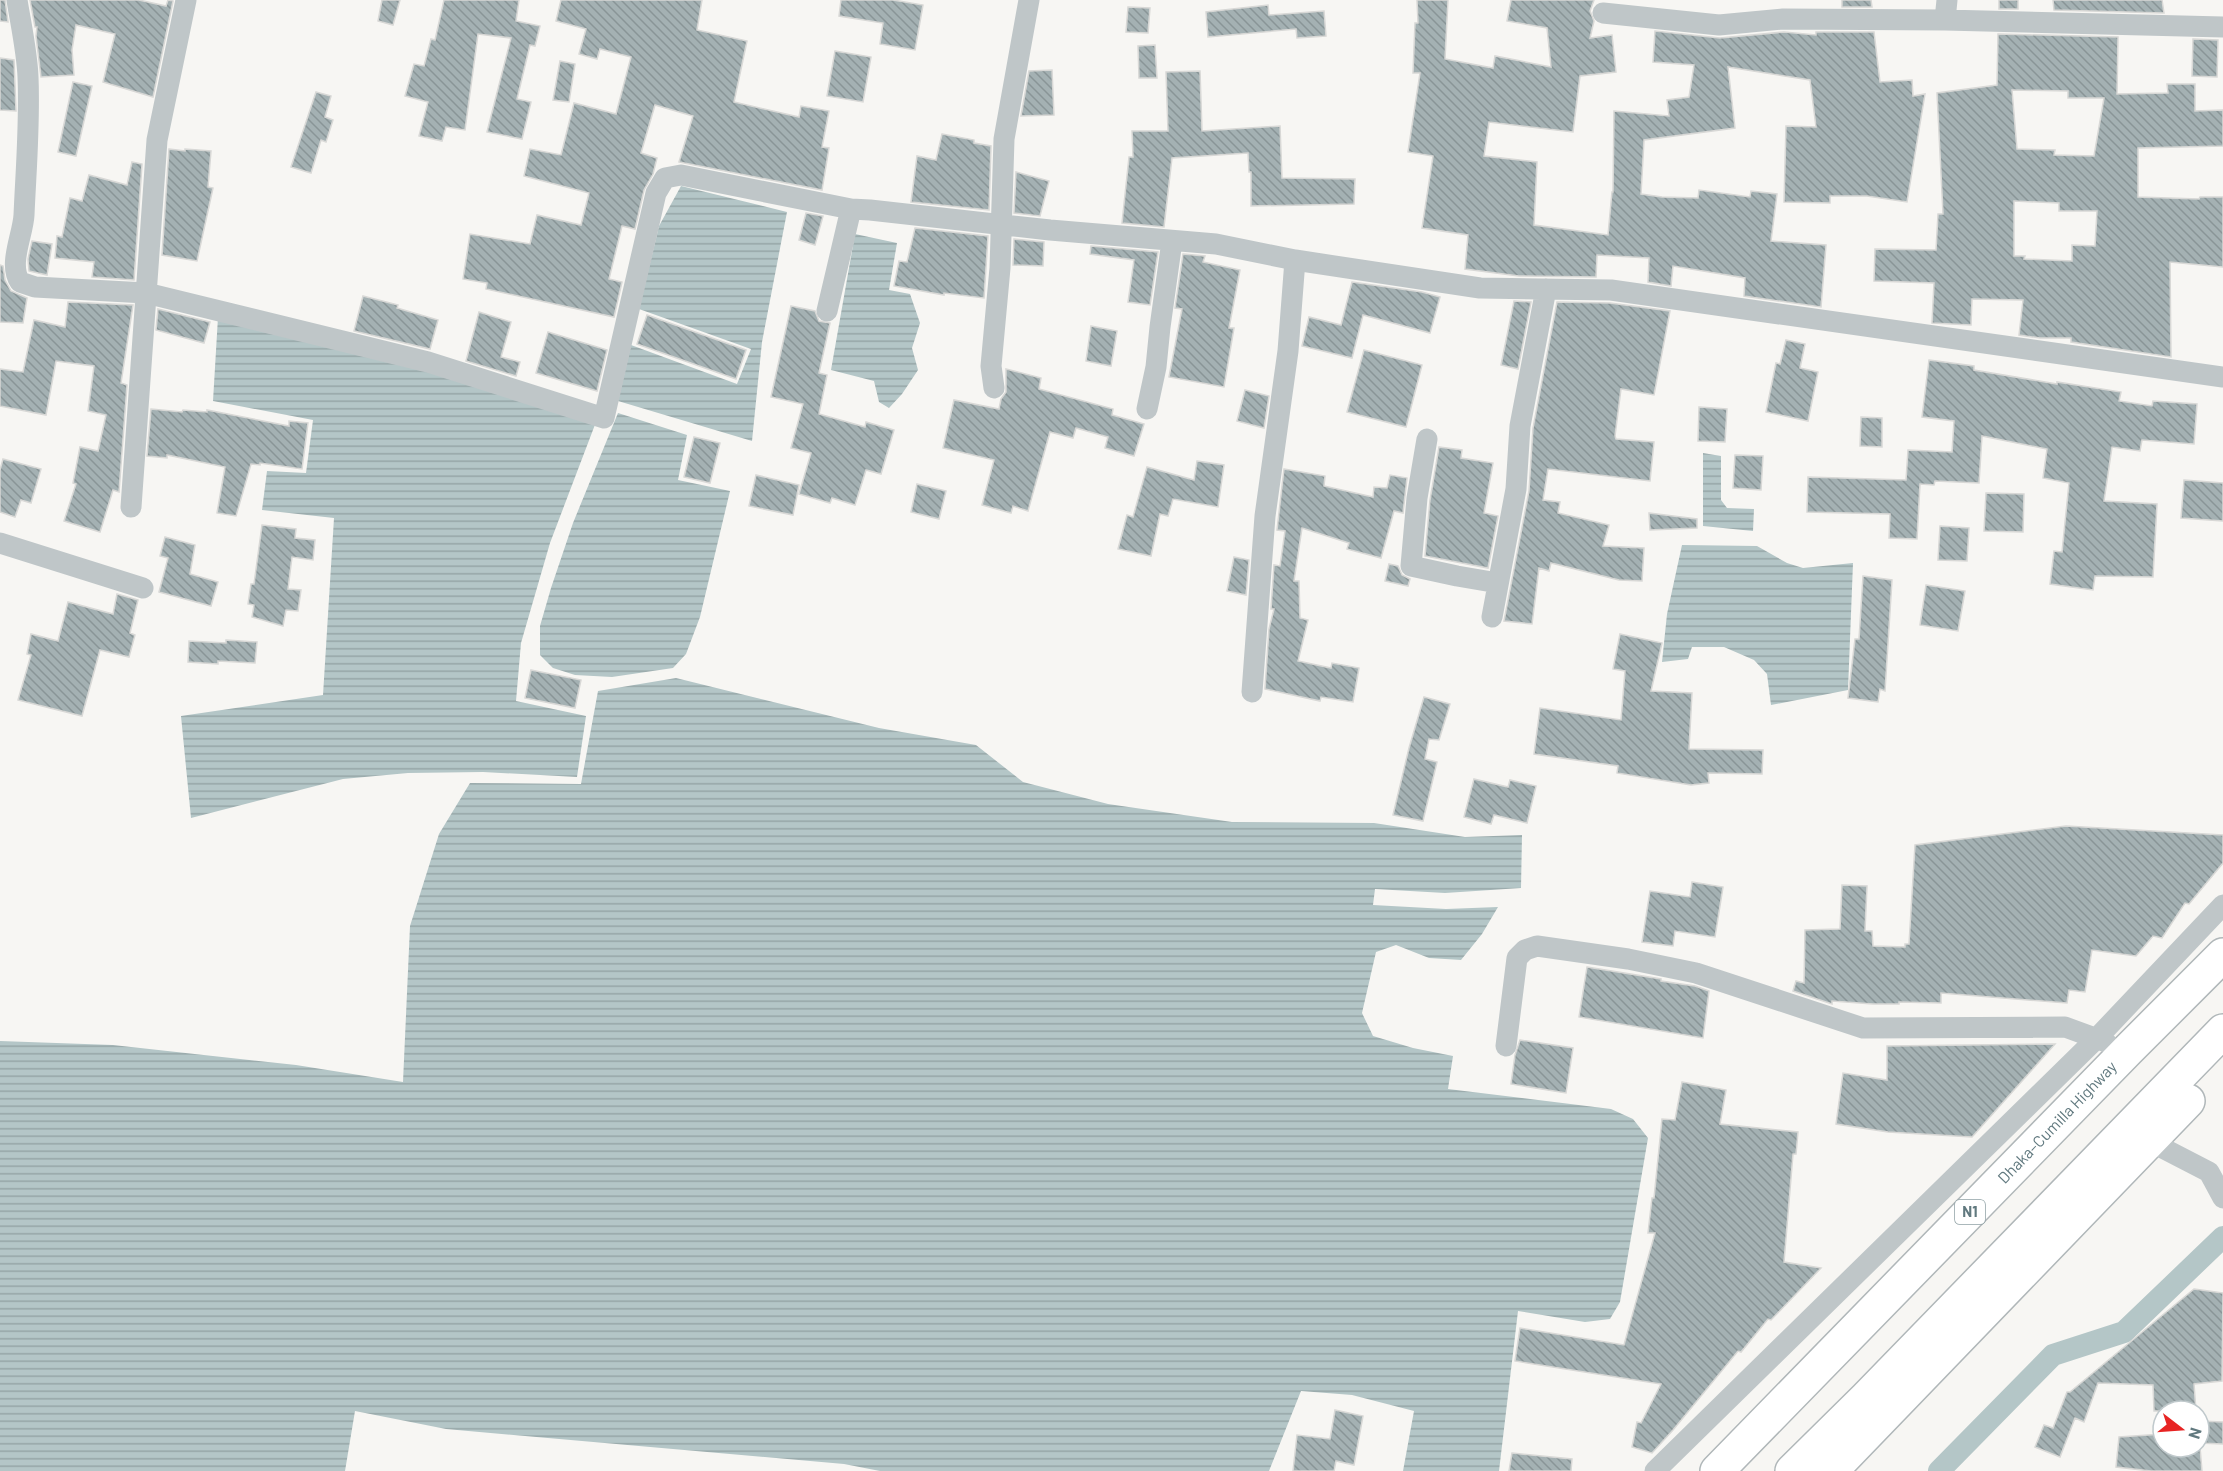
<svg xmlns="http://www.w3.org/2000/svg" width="2223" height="1471" viewBox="0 0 2223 1471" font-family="Barlow,sans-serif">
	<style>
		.water { fill: url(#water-rules) }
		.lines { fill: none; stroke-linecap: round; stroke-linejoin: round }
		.canal { stroke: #b4c6c7; stroke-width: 22 }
		.building { fill: url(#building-back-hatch); stroke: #d8d8d6; stroke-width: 1.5; fill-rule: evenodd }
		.trunk-casing { stroke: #b0b7b9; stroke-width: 36 }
		.minor { stroke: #bfc6c8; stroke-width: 21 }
		.trunk { stroke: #fff; stroke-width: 33 }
		.labels { text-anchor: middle; stroke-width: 6; stroke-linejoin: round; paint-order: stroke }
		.shield { fill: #fff; stroke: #90a1a5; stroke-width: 1.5 }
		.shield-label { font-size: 15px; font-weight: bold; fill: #61797f }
		.street-label { font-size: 16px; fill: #61797f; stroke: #fff }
	</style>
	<defs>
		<pattern id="water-rules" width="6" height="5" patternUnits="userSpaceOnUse" patternTransform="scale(1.5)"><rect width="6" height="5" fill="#b4c6c7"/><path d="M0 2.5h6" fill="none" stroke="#96a6a7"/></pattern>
		<pattern id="building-back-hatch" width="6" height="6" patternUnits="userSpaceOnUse" patternTransform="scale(1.5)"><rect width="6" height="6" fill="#a4b1b3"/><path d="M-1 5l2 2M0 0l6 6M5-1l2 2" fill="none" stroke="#899597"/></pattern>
	</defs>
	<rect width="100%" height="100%" fill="#f7f6f3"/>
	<path class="water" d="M681,186L787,212L762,342L752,441L618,401L631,345L737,384L751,349L639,309L659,226Z
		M855,234L897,243L889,290L910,294L920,323L912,348L918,370L902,394L889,408L879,402L874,381L831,370Z
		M218,317L385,359L596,422L550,543L521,643L516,701L586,716L577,777L483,772L408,773L343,779L191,818L181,716L323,695L334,518L262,510L267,471L306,473L313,420L213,401Z
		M618,413L687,435L678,480L730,491L700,617L686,654L673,668L612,677L575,675L553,668L540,655V626L551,588L573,523Z
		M1703,453L1721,456V500L1727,508L1754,509L1753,531L1703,526Z
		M1682,545L1757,546L1787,563L1803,568L1853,563L1848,690L1771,705L1767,674L1754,660L1724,647H1692L1688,659L1662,662L1667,614Z
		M676,678L879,728L976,745L1023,782L1108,804L1232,822L1374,823L1465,837L1522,835L1521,888L1445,893L1375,889L1373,905L1446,909L1498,907L1482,934L1461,960L1429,958L1396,945L1376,952L1362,1013L1373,1036L1413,1048L1453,1056L1448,1089L1611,1109L1633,1119L1648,1138L1620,1302L1610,1319L1585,1322L1518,1311L1499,1471H1403L1414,1411L1352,1395L1301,1391L1269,1471H880L844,1464L446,1429L355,1411L345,1471H0V1041L113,1045L296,1065L403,1082L410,926L439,834L470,783L581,784L598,691Z"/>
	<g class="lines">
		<path class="canal" d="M1939,1471L2053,1355L2124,1332L2223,1237"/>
	</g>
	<path class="building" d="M0,0H5L8,22L0,21Z
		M30,0H139L166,6L168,0L173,1L153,97L103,82L115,34L76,25L72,50L74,75L41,77L36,36L37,27H35Z
		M382,0H400L393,25L378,21Z
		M444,0H519L516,21L540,26L535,46L530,45L517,99L531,102L522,139L487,132L511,38L478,34L465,130L446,127L442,141L419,136L428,102L405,96L414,64L424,66L431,39L435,40Z
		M561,0H702L697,30L747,41L734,102L799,117L801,106L829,111L822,147L829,148L822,190L679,162L693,116L655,105L641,153L657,158L653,174L644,190L635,229L622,226L609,279L622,282L614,317L486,289L487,283L463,279L470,234L530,244L537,215L581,225L589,193L524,176L530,149L561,155L574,103L616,114L631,57L600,49L597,59L579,54L586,29L556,21Z
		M841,0H893L923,5L915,50L880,44L883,23L839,16Z
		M1417,0H1448L1445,59L1493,68L1495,56L1551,67L1547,28L1507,21L1511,0H1594L1590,11L1594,21L1590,38L1612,35L1616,72L1580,76L1573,132L1489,122L1484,156L1537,162L1534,225L1608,235L1612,192H1613L1614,111L1669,116L1667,100L1689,97L1694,65L1653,62L1655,31L1720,38L1784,32L1816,35V32H1874L1880,82L1912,80L1913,96L1925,94L1907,202L1867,196H1830V203L1784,202L1786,126L1816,127L1810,80L1728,67L1735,128L1644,140L1641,194L1662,197L1698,198L1699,190L1750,197L1751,191L1777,194L1771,241L1826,245L1821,307L1744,296L1745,278L1673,266L1671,286L1648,282L1649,258L1597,255L1596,277L1519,276L1465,269L1468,235L1422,228L1433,156L1408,152L1420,73H1413L1415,23H1418Z
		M1842,0H1871L1872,7H1842Z
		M1999,0H2018V9H1999Z
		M2053,0H2162L2164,13L2054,10Z
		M1268,5L1269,15L1324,11L1326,36L1297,38L1296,29L1208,37L1206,12Z
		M1128,7L1150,8L1148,33L1126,32Z
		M1998,34L2118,37L2117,94L2168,93L2167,84H2195V111L2223,110V146L2138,148V197L2199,199L2200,197H2223V267L2170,262L2171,357L2071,342V338H2040L2019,335L2023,300L1972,299L1971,325L1932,323L1934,283L1874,281L1875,249L1936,250L1938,214H1943L1937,93L1997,85ZM2012,90L2068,91V98H2104L2094,156L2054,155L2055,150L2017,149ZM2014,201L2059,203V211H2097L2095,246L2072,245V261L2024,259L2025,256H2014Z
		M2193,39L2218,40L2217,77L2192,76Z
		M1155,45L1157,78H1139L1138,46Z
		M835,51L871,57L863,102L827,96Z
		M0,58L14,60L16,111L0,110Z
		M560,61L575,64L569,102L553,100Z
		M1052,70L1054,115L1021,116L1029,71Z
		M1200,71L1202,131L1280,126L1282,178L1355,179L1354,204L1251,206V172H1249L1248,153L1172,158L1164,227L1122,223L1129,157H1133L1132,131H1168L1166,72Z
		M73,82L92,86L76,156L58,152Z
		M316,92L331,96L325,117L333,120L326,142L321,140L311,173L291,167Z
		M942,134L974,140V143L991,146L989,210L911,202L917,156L936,160Z
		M169,149L185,151V149L211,151L208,187L213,188L197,261L162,255Z
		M132,162L142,164L134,280L92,277L94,262L55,258L57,236L62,237L70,198L82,201L89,175L127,185Z
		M1016,172L1049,181L1040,216L1014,213Z
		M806,213L823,216L815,245L799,240Z
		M915,228L988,236L984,298L944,293V295L894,286L899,261L907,262Z
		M1014,239L1044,242L1043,266L1013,265Z
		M32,241L52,244L47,275L29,271L28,259Z
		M1091,246L1158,252L1150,305L1128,302L1134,260L1090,254Z
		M1183,254L1205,256L1203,262L1240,270L1229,328H1234L1224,387L1169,377L1182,309L1175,308Z
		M0,265L3,266L5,280L11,291L27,298L23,323L0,322Z
		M1352,282L1422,292L1440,297L1430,333L1363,315L1352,358L1302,346L1309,317L1341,325Z
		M363,296L398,305L397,308L438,320L430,349L354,331Z
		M1514,301L1531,302L1518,369L1501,365Z
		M68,302L133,305L121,383L127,385L119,492L113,490L100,532L64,521L76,484L73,483L80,447L98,451L106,415L88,411L94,366L56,361L46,415L0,406V369L23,372L34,320L65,327Z
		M1557,302L1610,303L1670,311L1654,395L1621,389L1615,436L1616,439L1654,442L1650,481L1548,469L1543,500L1560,502L1558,513L1609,525L1603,546L1644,548L1642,581L1619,580L1551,563L1549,571L1539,568L1532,624L1504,621L1529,491L1533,428Z
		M791,306L815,311L819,321L830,323L819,373L827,375L819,414L865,427L866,422L894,430L881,474L866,470L855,505L832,498L830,503L799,494L811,453L791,448L803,404L771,397Z
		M158,309L210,322L204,343L156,330Z
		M479,312L511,322L501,357L520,362L516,376L466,361Z
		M647,315L746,350L736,379L637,344Z
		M1091,326L1117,331L1111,366L1086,361Z
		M548,332L607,350L597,391L536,373Z
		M1786,340L1805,344L1800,368L1818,372L1808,421L1766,412L1776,363L1780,364Z
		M1364,350L1422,365L1406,427L1347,412Z
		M1929,360L1974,366V370L2057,384V382L2121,392L2119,401L2152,406L2153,401L2197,404L2194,444L2142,440L2140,451L2112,447L2104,501L2157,504L2153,577L2095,576L2093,590L2050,584L2054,551L2062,552L2069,483L2043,478L2047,449L1982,436L1979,483L1935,481L1934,485L1920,484L1917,539L1889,538L1890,514L1807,512L1808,477L1906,480L1908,450L1952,452L1954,421L1922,417Z
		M1006,369L1041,378L1039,389L1113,409L1112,415L1144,424L1134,456L1105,448L1108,437L1076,428L1073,438L1050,432L1028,511L1013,506L1011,513L982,505L994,460L943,448L954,400L999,409L1001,399L1006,392Z
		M1245,390L1269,396L1264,428L1237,421Z
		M1699,407L1727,409L1725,442L1698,441Z
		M151,409L182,412L183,410L207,412V410L289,426V421L308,423L302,469L260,463V465L251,464L236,516L217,513L225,467L167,455V458L147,456Z
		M1861,417L1882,418V447L1860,446Z
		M694,437L720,443L710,483L684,477Z
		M1439,447L1462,450L1461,458L1493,463L1484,513L1498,516L1488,568L1425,556L1430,500Z
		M1735,455L1763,456L1761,490L1733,488Z
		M3,459L41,469L31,503L21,500L15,517L0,512V470Z
		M1197,461L1224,465L1218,507L1173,499L1168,516L1160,514L1151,556L1118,549L1127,515L1133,517L1147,467L1194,480Z
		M1284,469L1325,476L1324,486L1373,497L1374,487L1387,488L1390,475L1407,478L1403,513L1394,511L1381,558L1347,549L1349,543L1302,528L1294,581H1299L1300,618L1308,620L1298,661L1331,668L1332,663L1359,668L1353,702L1321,697L1320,701L1265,689L1269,629L1274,609H1271L1274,565L1280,566L1285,531L1277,530Z
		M756,475L799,485L793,515L749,506Z
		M2184,480L2223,483V521L2181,518Z
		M917,484L946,491L939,519L911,512Z
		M1986,493L2024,494L2023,532L1984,531Z
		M1649,513L1697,519V528L1650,530Z
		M262,525L296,529L295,538L315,540L313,560L292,557L288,589L301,590L298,611L286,610L283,626L252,617L254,605L248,604L251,584H254Z
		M1940,526L1969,528L1967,561L1938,560Z
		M165,537L195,545L190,574L218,582L211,606L159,592L168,558L160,556Z
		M1234,557L1249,560L1246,595L1227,591Z
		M1389,564L1398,566L1402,575L1410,579L1408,586L1385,581Z
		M1863,576L1892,580L1885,691L1880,689L1878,702L1848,698L1855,639H1859Z
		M1926,585L1965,591L1958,631L1920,625Z
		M117,594L138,600L130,633L135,635L129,657L100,650L82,716L18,700L31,655L27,654L31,634L58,641L68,602L113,614Z
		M1620,634L1662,643L1651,691L1692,693L1689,749L1763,750L1762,774L1708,773L1709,783L1691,785L1617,773L1618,766L1534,754L1540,708L1621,720L1625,671L1613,669Z
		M226,640L257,642L255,663L218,661V664L188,662L189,641L226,643Z
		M531,670L581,680L575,708L525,698Z
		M1424,697L1450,704L1439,740L1429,739L1425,759L1437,762L1423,821L1393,815L1409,748Z
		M1474,779L1508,787L1510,780L1536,786L1527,823L1494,815L1491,824L1464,817Z
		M2066,826L2223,835V863L2189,904L2185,903L2162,938L2153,936L2136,956L2092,950L2085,992L2069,990L2067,1003L1941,993V1003L1899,1002V1004H1873L1832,1001V1004L1793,991L1796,981L1804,983L1805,930L1840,929L1842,885L1867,886L1865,931H1872L1873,946L1905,947V944H1909L1915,845Z
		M1692,882L1723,887L1715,937L1675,931L1673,946L1642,942L1650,891L1690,897Z
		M1587,967L1661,979V981L1695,986L1709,991L1703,1038L1579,1017Z
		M1520,1040L1573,1048L1566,1093L1511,1084L1515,1055Z
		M2055,1044L1972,1137L1888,1132L1836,1124L1843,1073L1887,1080V1046Z
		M1682,1082L1726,1090L1720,1124L1798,1132L1796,1154H1793L1784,1262L1821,1268L1771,1320L1768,1319L1741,1352L1738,1351L1673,1430L1652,1453L1632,1447L1637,1422L1641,1423L1661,1384L1515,1361L1520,1328L1624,1345L1655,1233H1648L1652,1198H1654L1662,1119L1675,1120Z
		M2194,1289L2223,1293L2222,1381L2194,1384L2196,1411H2154L2153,1385L2098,1383L2084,1422L2075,1418L2060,1457L2035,1447L2044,1425L2053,1428L2067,1392H2070Z
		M1335,1410L1363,1416L1354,1465L1336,1461L1334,1471H1293L1297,1435L1330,1439Z
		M2199,1421L2223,1422V1444L2199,1443Z
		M2163,1434V1447H2200L2202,1471H2151L2116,1467L2119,1437Z
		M1512,1453L1572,1459L1571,1471H1509Z"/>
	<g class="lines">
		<defs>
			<path id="trunk" d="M1717,1471L2128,1050L2223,955
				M1792,1471L1866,1398L2223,1031
				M1831,1471L2188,1101"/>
		</defs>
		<use href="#trunk" class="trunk-casing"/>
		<path class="minor" d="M17,0C21,25 27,52 28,77C30,123 26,169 24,215C23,235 8,264 20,282L35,287L146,293L428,362L604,418L656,193L665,178L681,175L851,209L870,210L1050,230L1216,244L1295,260L1480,288L1611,290L2223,377
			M1603,13L1719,25L1783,19L1945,20L2223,27
			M1945,20L1947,0
			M827,311L851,209
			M994,388L991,366L1000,268L1004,139L1029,0
			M1147,409L1156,367L1160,327L1172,241
			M1427,439L1417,498L1411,566L1457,576L1498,583
			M131,507L157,140L186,0
			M0,543L143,588
			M1492,617L1516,489L1520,426L1546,289
			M1252,692L1265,516L1288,351L1295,260
			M1506,1046L1517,958L1525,950L1537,946L1628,959L1696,973L1863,1028L2065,1027L2106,1042
			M2149,1141L2209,1172L2223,1198
			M1655,1471L2097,1038L2223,905"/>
		<use href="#trunk" class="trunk"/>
	</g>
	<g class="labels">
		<rect class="shield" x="1955" y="1200" width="30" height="24" rx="4.5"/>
		<g class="shield-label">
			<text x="1970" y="1217">N1</text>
		</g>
		<g class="street-label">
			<text transform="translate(2057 1122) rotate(-46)" y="6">Dhaka–Cumilla Highway</text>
		</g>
	</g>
	<g transform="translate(2181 1429) rotate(107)"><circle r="28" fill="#ffffff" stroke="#c0c9cc" stroke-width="1.5"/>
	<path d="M0-4.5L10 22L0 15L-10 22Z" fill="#e72423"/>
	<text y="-9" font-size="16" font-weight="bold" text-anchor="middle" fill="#61797f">N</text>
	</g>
</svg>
